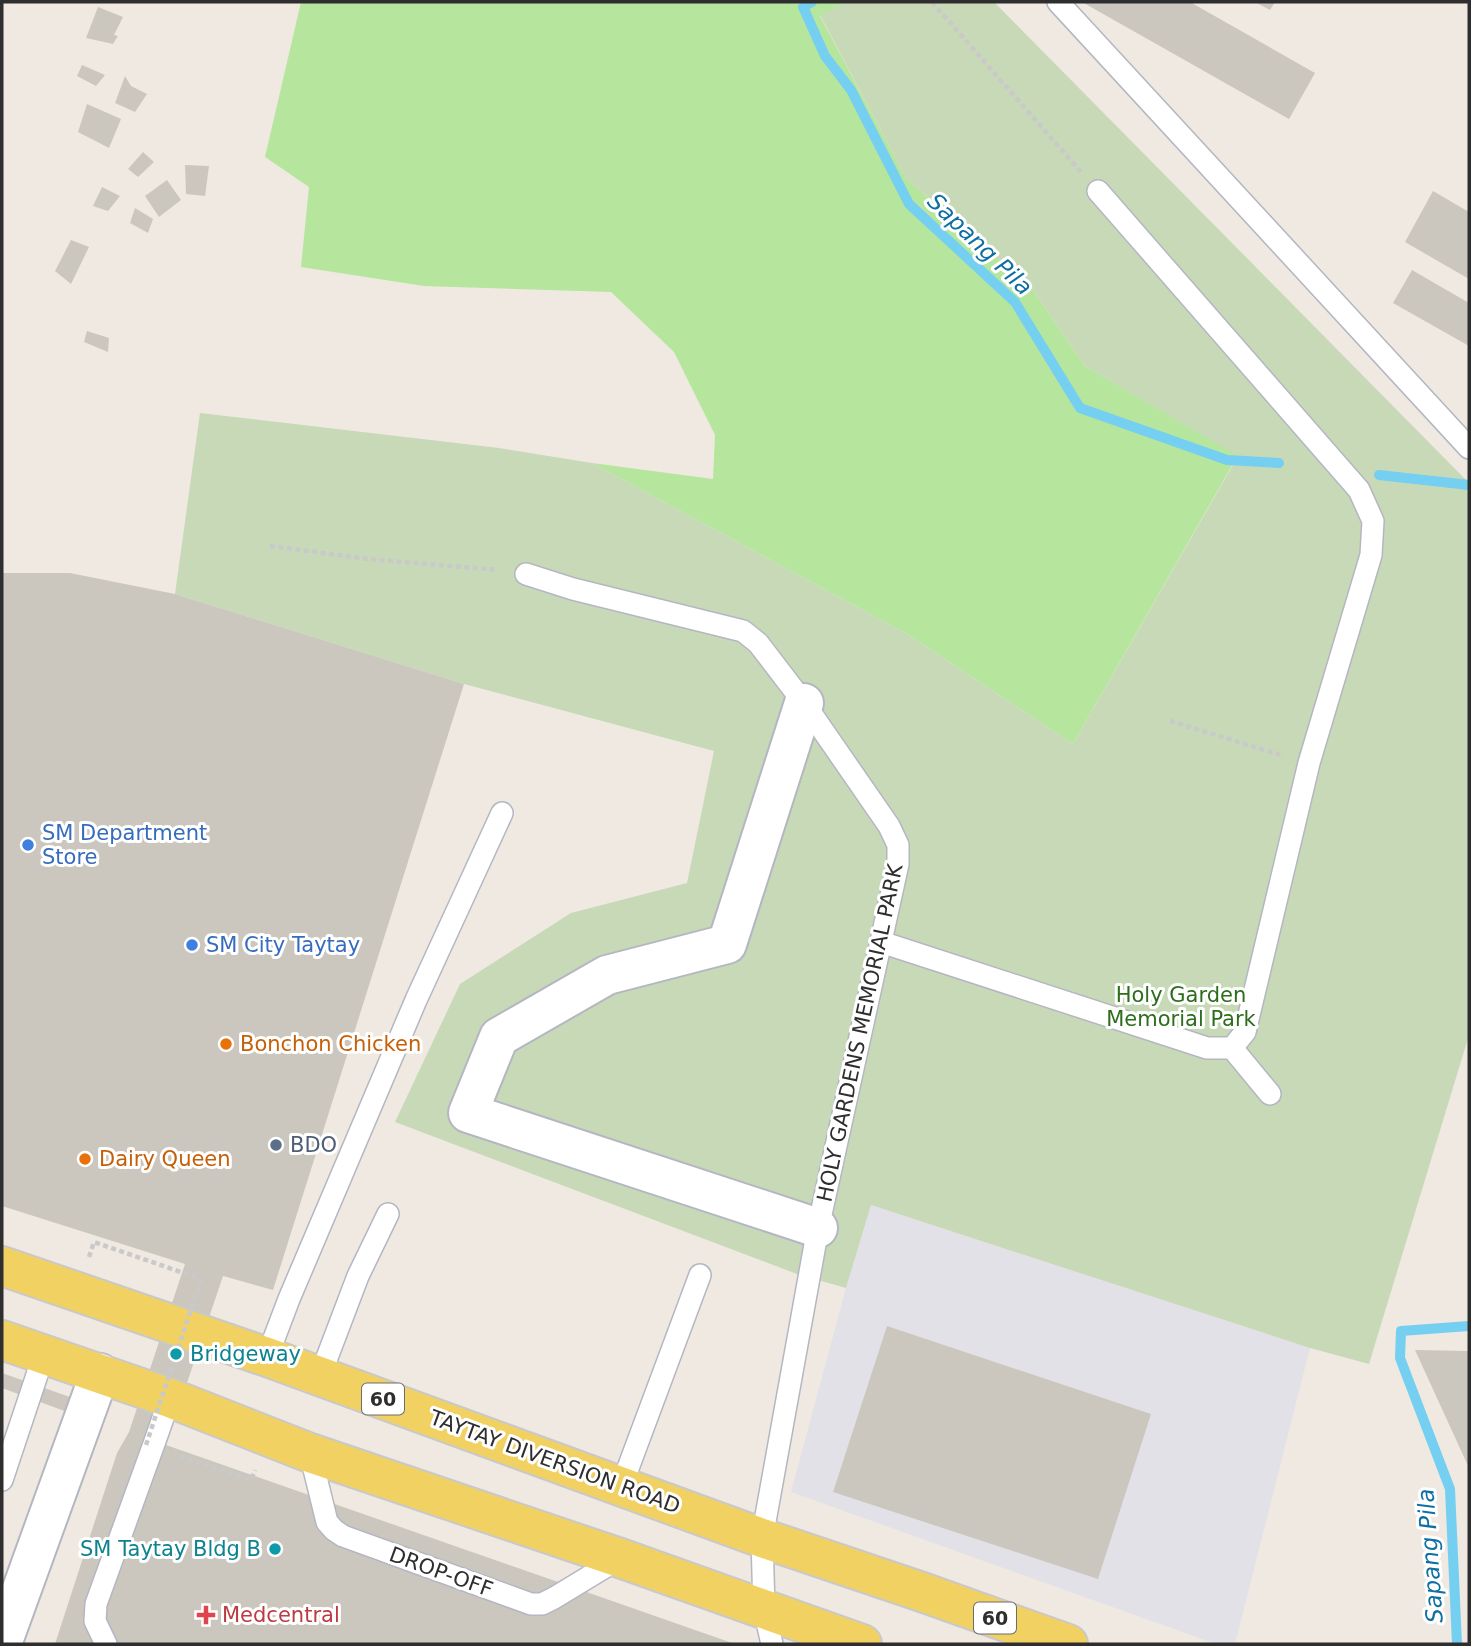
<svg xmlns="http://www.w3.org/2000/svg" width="1471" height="1646" viewBox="0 0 1471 1646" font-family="'DejaVu Sans',sans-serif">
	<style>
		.industrial { fill: #e3e1e8 }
		.green { fill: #b6e59e }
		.cemetery { fill: #c8d9b8 }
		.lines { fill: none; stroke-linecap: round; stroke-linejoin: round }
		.stream { stroke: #75cff0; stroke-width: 10 }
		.building { fill: #cbc7bf }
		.lane-casing { stroke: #b4b7c1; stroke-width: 24 }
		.street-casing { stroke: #b4b7c1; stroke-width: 42 }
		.primary-casing { stroke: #c9c9c9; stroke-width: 42 }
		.path { stroke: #c9c9c9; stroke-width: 4.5; stroke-dasharray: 5 3.5; stroke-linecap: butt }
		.lane { stroke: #fff; stroke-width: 21 }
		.street { stroke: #fff; stroke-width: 38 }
		.primary { stroke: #f2d163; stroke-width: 38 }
		.path-bridge { stroke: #c9c9c9; stroke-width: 4.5; stroke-dasharray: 5 3.5; stroke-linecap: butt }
		.shop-dot { fill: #3f7fe0; stroke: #fff; stroke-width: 2.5 }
		.food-dot { fill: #e8710a; stroke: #fff; stroke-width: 2.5 }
		.service-dot { fill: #5c6f8a; stroke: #fff; stroke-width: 2.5 }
		.culture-dot { fill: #0f9aa8; stroke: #fff; stroke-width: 2.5 }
		.health-dot { fill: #e0444e; stroke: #fff; stroke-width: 2.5 }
		.labels { text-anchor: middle; stroke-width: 6; stroke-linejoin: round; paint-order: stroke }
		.shield { fill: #fff; stroke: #6d6d6d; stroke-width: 2 }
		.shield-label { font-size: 19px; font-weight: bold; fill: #2e2e2e }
		.shop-label { font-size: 21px; fill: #366cbe; stroke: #fff; text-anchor: start }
		.park-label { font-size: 21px; fill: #2c6e1b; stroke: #fff }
		.street-label { font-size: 21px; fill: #2e2e2e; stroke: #fff }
		.food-label { font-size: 21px; fill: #c56008; stroke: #fff; text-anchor: start }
		.service-label { font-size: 21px; fill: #4e5e75; stroke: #fff; text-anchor: start }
		.culture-label { font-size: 21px; fill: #0d838f; stroke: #fff; text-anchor: start }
		.health-label { font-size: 21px; fill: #be3a42; stroke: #fff; text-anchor: start }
		.water-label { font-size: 23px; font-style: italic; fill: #0d6fa3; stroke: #fff }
	</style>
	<rect width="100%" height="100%" fill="#efe9e1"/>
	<path class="industrial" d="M871,1205L1310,1348L1235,1644H1216L791,1492L846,1288Z"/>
	<path class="green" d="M301,2H846L820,16L906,178L1033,290L1085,366L1238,455L1073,744L907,634L592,463L713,479L715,435L674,352L611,292L424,286L301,267L309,187L265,157Z"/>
	<path class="cemetery" d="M846,2H994L1469,483V1035L1369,1364L1310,1348L871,1205L846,1288L797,1274L395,1122L460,984L571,913L687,883L714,751L464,684L175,594L200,413L499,448L592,463L907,634L1073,744L1238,456L1085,366L1033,290L906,178L820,15Z"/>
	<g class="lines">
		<path class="stream" d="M812,2L803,7L825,56L851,90L909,204L1015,302L1080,408L1227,460L1279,463
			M1379,475L1469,485
			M1457,1644L1450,1489L1400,1358L1401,1331L1469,1326"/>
	</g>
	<path class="building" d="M1082,2H1190L1315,73L1289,119Z
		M1255,2H1275L1270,10Z
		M98,7L123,17L114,35L118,36L113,44L86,38Z
		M82,65L105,75L96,86L77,76Z
		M125,76L131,86L147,94L135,112L115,103Z
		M87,104L121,119L109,148L78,132Z
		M143,152L154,162L138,177L128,169Z
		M185,165L209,166L205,196L186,194Z
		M167,180L181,200L159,217L145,196Z
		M102,187L120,196L108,211L93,206Z
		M1433,191L1469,212V279L1405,242Z
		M135,208L153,219L148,233L130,223Z
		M71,240L89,247L71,284L55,271Z
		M1412,270L1469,303V346L1393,303Z
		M87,331L109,338L108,352L84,342Z
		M2,573H70L175,594L464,684L273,1290L223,1276L166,1445L735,1644H55L117,1453L129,1432L185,1264L2,1206Z
		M887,1326L1151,1414L1098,1579L833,1492Z
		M1415,1350L1469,1351V1468Z
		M2,1373L84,1402L78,1416L2,1388Z"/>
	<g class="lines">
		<defs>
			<path id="lane" d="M1058,2L1469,448
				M526,574L573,589L743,631L758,643L804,703L889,826L898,845V864L818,1228L762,1538L764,1609L772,1644
				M881,942L1207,1048H1232L1245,1032L1309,763L1371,555L1373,521L1359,490L1098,191
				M1232,1048L1270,1094
				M267,1357L289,1299L416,1000L502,813
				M320,1376L358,1276L388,1214
				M310,1453L327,1522L334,1530L343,1536L531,1604H542L554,1598L620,1558
				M2,1480L44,1354
				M621,1487L700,1275
				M106,1644L95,1621L96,1604L155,1441L170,1398"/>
			<path id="street" d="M804,703L727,944L607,975L499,1037L468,1113L818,1228
				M2,1644L100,1373"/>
			<path id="primary" d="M2,1266L267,1357L762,1538L922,1592L1068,1644
				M2,1340L170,1398L310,1453L620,1558L862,1644"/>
		</defs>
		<use href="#lane" class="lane-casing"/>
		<use href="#street" class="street-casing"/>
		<use href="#primary" class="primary-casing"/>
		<path class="path" d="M932,2L1081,172
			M270,546L368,559L498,570
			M1170,721L1284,756
			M89,1257L94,1242L201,1279
			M180,1456L251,1480L255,1470"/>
		<use href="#lane" class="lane"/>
		<use href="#street" class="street"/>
		<use href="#primary" class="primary"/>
		<path class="path-bridge" d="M146,1445L201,1279"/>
	</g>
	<g class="shop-dot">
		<circle cx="28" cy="845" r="7"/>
		<circle cx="192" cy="945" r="7"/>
	</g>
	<g class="food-dot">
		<circle cx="226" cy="1044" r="7"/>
		<circle cx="85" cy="1159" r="7"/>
	</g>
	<circle class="service-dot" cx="276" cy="1145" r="7"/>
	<g class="culture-dot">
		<circle cx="176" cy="1354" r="7"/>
		<circle cx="275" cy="1549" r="7"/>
	</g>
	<path class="health-dot" d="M202.5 1604.5h7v7h7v7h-7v7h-7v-7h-7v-7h7z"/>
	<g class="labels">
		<g class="shield">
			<rect x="362" y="1383.5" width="42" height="31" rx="5"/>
			<rect x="974" y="1602.5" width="42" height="31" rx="5"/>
		</g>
		<g class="shield-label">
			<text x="383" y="1406">60</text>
			<text x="995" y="1625">60</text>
		</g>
		<g class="shop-label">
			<text x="42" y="840">SM Department<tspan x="42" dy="24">Store</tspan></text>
			<text x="206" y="952">SM City Taytay</text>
		</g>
		<g class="park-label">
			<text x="1181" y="1002">Holy Garden<tspan x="1181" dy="24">Memorial Park</tspan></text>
		</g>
		<g class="street-label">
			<text transform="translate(860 1033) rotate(-78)" y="7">HOLY GARDENS MEMORIAL PARK</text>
			<text transform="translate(555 1462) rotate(20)" y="7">TAYTAY DIVERSION ROAD</text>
			<text transform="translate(441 1572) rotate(20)" y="7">DROP-OFF</text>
		</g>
		<g class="food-label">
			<text x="240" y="1051">Bonchon Chicken</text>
			<text x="99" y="1166">Dairy Queen</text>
		</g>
		<g class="service-label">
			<text x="290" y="1152">BDO</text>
		</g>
		<g class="culture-label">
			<text x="190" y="1361">Bridgeway</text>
			<text x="261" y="1556" text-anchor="end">SM Taytay Bldg B</text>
		</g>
		<g class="health-label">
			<text x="222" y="1622">Medcentral</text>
		</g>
		<g class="water-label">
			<text transform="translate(980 244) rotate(44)" y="8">Sapang Pila</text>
			<text transform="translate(1430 1556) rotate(-94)" y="8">Sapang Pila</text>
		</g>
	</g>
	<rect width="1471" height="1646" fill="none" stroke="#2e2e2e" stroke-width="7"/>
</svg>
